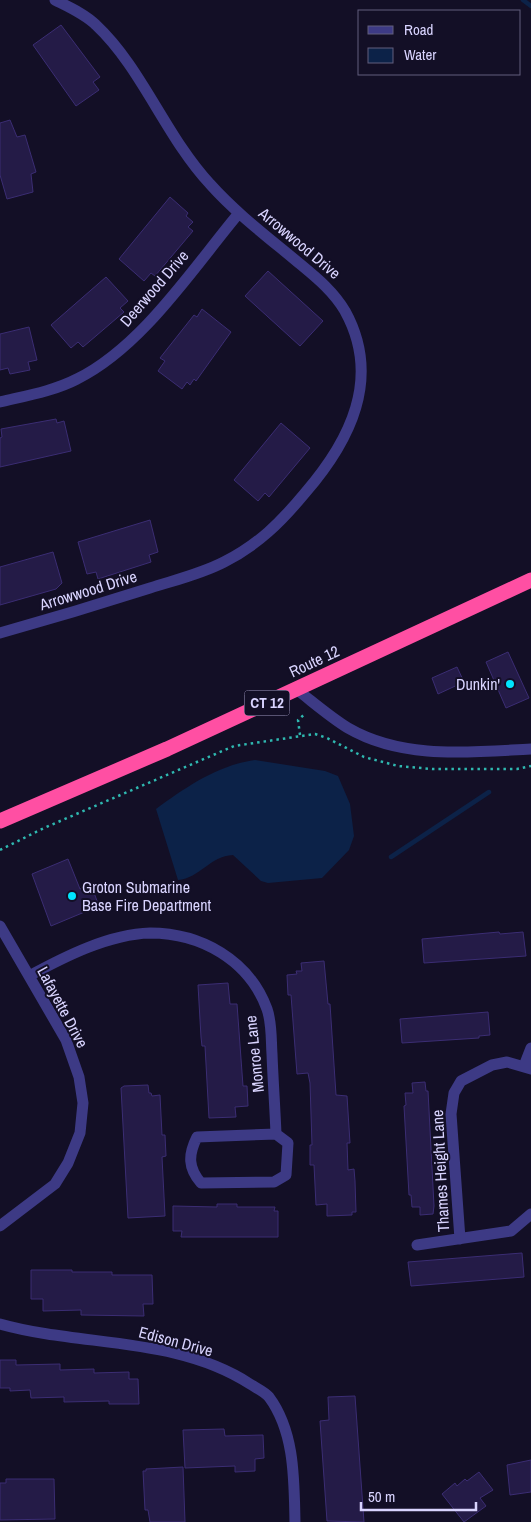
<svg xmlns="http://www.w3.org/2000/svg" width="531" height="1522" viewBox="0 0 531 1522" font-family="'Archivo Narrow',sans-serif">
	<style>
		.water { fill: #0c2248 }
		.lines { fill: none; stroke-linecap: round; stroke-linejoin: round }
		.stream { stroke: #0c2248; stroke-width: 4.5 }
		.building { fill: #241b47; stroke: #3b2d73 }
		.path { stroke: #2fb8b0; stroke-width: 2.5; stroke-dasharray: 2.5 4; stroke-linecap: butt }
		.street { stroke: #3d3a85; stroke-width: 11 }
		.highway { stroke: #ff4fa3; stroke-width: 15 }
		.poi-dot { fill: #00e5ff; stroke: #130f26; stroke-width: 2 }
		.labels { text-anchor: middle; stroke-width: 4; stroke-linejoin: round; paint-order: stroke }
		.shield { fill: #130f26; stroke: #9e99be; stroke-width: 1 }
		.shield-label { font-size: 15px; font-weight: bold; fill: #d9d4ff }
		.street-label { font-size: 16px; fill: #d9d4ff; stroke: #130f26 }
		.poi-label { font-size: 16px; fill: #d9d4ff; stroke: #130f26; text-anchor: end }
	</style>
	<rect width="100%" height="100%" fill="#130f26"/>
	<path class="water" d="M255,760L325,771L338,776L350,804L354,836L349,850L322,878L268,883L261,881L233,855C210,856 200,878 178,880L156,809C186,787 218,765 255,760Z"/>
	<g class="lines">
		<path class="stream" d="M523,0L531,6
			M391,857L489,792"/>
	</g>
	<path class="building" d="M61,25L100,77L93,82L99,90L76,106L33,45Z
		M10,120L17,137L25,135L36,172L31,174L33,192L7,199L0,175V123Z
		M170,197L188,213L186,216L193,222L188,227L193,231L155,276L151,273L144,281L119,259Z
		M268,271L323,321L300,346L245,296Z
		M106,277L128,301L120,308L124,312L83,347L78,342L71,348L51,325Z
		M202,309L231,332L196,381L194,379L190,385L187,382L182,389L158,371L165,361L160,358L194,315L197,317Z
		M29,327L37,360L28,362L30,370L10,374L8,368L0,370V334Z
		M56,419L57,423L64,421L71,451L0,467V438L2,437L1,429Z
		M281,423L310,448L269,497L265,493L258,501L234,480Z
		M150,520L158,552L149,555L151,562L98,579L96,572L87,574L78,542Z
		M53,552L62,583L56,589L0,605V567Z
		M508,652L529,698L506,708L486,662Z
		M457,667L464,682L438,694L432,678Z
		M68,859L80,889L91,885L99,906L51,926L32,874Z
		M499,932L500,934L523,932L526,956L424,963L422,939Z
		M324,961L328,1004H330L336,1095L347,1096L350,1143H347L348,1170L354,1169L355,1181L356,1212H352V1215L327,1216V1204L316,1205L314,1165H310V1145H312L310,1083L308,1073L297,1074L291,995H288L287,975L297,974L296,971H302L301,963Z
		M228,983L230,1004H237L243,1086H247L248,1106L235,1107L236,1117L209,1118L205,1046H202L201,1037L198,985Z
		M488,1012L490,1035L479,1036V1038L402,1043L400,1019Z
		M425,1082L426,1091H428L434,1206L433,1214L420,1215V1207H412L411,1195H409L404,1106L406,1105L405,1093H413L412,1083Z
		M148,1085L149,1093H151L152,1096L160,1095L162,1135H165L166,1156L162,1157L165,1216L128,1218L121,1088L124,1086Z
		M217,1204H237V1207H275L274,1211H278V1237H181L182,1231H173V1206L217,1207Z
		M522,1253L524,1277L411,1286L408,1262Z
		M31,1270H72V1272H112V1275H152L153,1304H143L144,1316L81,1315V1310L43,1311V1299H31Z
		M0,1360H16V1365L60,1364V1370L94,1369V1373L129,1372V1379H138L139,1404H109V1401L64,1402V1397L31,1398L30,1390L10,1391V1388H0Z
		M355,1396L364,1522L327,1521L320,1421L329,1420L328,1397Z
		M224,1429L225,1436L263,1435L264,1458L255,1459V1471L235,1472V1466L185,1468L183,1430Z
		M531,1460V1492L510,1495L507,1465Z
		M183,1467L185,1522H150L148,1510H145L143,1471H146V1469Z
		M479,1472L493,1490L480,1498L486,1506L464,1522L442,1494L455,1483L457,1486L465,1479L467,1481Z
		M6,1479H54L55,1519L0,1520V1483H6Z"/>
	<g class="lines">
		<path class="path" d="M300,735L298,720L306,713
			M0,850L44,828L234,746L315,734L327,738L364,757L398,766L432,769H517L531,766"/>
		<path class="street" d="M0,402C25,396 54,391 77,379C142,347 193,268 239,213
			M0,633C50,619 100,604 150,588C175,580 201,574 224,562C258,545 281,522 305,493C350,441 382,378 345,311C332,289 313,275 294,259C265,235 235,212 210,184C166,137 142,68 96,25C85,14 69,7 55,0
			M296,689C313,702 330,717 348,728C403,760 470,752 531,749
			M0,926L66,1040L79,1077L83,1103L80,1133L68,1163L55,1184L0,1226
			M29,976C64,957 109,934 150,933C201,933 249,960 267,1009C272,1023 271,1040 272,1054C273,1081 275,1108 276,1134L288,1143L286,1175L274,1182L201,1183C188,1168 188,1155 197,1137L276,1134
			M524,1066L531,1048
			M460,1239L451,1114L454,1093L461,1081L492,1065L507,1062L531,1069
			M417,1245L511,1231L531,1214
			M0,1324C82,1347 176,1336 250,1384C256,1388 265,1392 269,1397C295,1432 294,1480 295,1522"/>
		<path class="highway" d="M0,821L167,749L531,580"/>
	</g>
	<g class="poi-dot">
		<circle cx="510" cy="684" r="5"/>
		<circle cx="72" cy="896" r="5"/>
	</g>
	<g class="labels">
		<rect class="shield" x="244.5" y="690.5" width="45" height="25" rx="4"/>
		<g class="shield-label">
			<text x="267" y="708">CT 12</text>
		</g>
		<g class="street-label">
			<text transform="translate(300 243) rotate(40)" y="6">Arrowwood Drive</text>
			<text transform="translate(154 288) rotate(-49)" y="6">Deerwood Drive</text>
			<text transform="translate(88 590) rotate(-17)" y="6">Arrowwood Drive</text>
			<text transform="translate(314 661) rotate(-25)" y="6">Route 12</text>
			<text transform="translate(63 1007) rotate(62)" y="6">Lafayette Drive</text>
			<text transform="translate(254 1054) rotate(-96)" y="6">Monroe Lane</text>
			<text transform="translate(440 1171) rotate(-93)" y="6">Thames Height Lane</text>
			<text transform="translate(176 1341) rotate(15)" y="6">Edison Drive</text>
		</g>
		<g class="poi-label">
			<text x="500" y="690">Dunkin'</text>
			<text x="82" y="893" text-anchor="start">Groton Submarine<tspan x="82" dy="18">Base Fire Department</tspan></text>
		</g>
	</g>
	<rect x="358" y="10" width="162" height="65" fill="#130f26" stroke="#625e7d"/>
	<rect x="368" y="26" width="25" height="8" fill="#3d3a85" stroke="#625e7d"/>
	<text x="404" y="35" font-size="15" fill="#d9d4ff">Road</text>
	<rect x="368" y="48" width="25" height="15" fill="#0c2248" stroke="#625e7d"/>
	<text x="404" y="60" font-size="15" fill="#d9d4ff">Water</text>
	<path d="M361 1502v8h115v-8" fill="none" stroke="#d9d4ff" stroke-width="2.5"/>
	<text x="368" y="1502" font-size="15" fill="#d9d4ff" stroke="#130f26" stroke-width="4" paint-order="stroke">50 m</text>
</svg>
